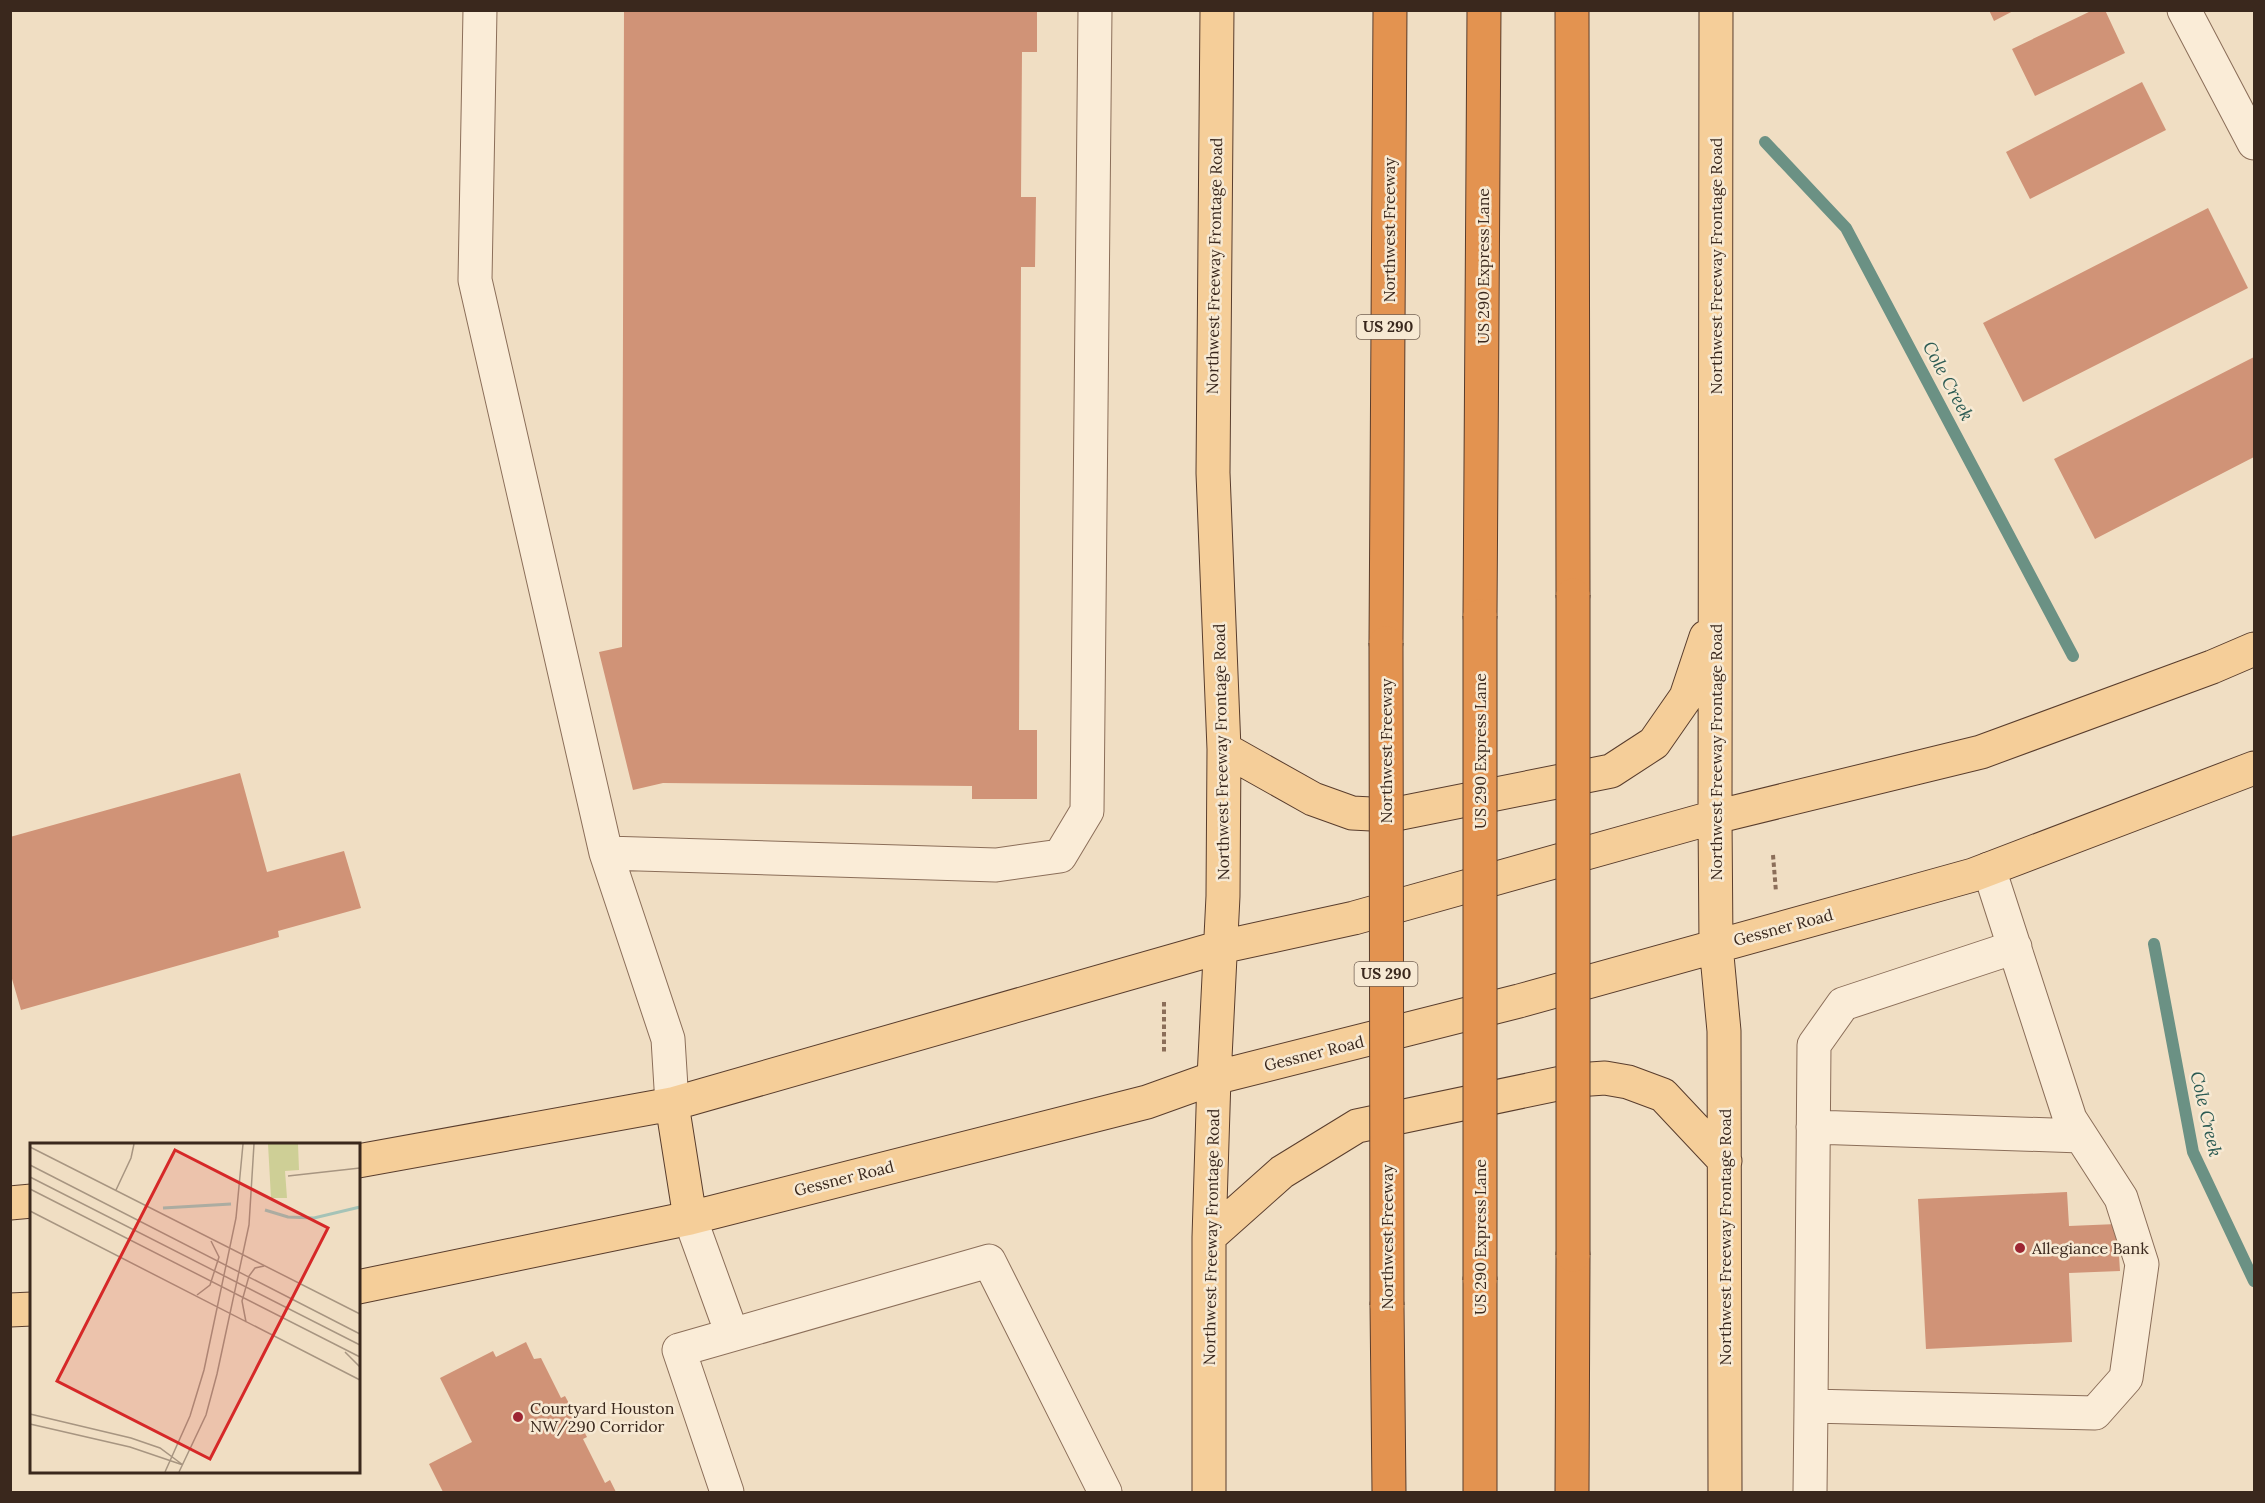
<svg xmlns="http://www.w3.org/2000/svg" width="2265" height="1503" viewBox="0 0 2265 1503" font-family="Lora,serif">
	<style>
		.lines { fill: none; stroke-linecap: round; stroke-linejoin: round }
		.stream { stroke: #6b9184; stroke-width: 12 }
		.building { fill: #d09377 }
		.minor-casing { stroke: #8b6e59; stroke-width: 35 }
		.major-casing { stroke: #593d2d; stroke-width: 35 }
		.highway-casing { stroke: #593d2d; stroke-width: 35 }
		.path { stroke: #8b6e59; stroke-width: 4; stroke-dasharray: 4.5 3; stroke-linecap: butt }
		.minor { stroke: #faecd7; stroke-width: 33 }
		.major { stroke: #f5ce99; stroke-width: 33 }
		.highway { stroke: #e39350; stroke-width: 33 }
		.highway-bridge-casing { stroke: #593d2d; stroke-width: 35; stroke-linecap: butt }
		.highway-bridge { stroke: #e39350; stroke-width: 33 }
		.poi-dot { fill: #9d2633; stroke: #f7e9d3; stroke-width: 2 }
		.labels { text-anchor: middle; stroke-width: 5; stroke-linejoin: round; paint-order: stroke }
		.shield { fill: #f7e9d3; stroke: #736254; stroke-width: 1.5 }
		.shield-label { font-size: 15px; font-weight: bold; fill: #3a281d }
		.street-label { font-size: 16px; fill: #3a281d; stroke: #f7e9d3 }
		.poi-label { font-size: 16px; fill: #3a281d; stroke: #f7e9d3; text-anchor: start }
		.water-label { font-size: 18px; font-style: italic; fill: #2c5b53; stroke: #f7e9d3 }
		.inset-river { fill: none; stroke: #a5c3b7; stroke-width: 3 }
		.inset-road { fill: none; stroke: #a79581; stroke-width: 1.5 }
		.view { fill: #d62828; fill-opacity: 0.15; stroke: #d62828; stroke-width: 3 }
		.inset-edge { fill: none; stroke: #3a281d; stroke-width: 3 }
	</style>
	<rect width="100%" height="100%" fill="#f0dec3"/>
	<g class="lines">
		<path class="stream" d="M1765,142L1846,228L2073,656
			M2154,944L2193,1152L2254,1281"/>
	</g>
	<path class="building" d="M624,10H1037V52H1022L1021,197H1036L1035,267H1021L1019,730H1037V799H972V786L663,783L633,790L599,652L622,647Z
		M1989,10H2015L1994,21Z
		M2093,10H2105L2125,53L2035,96L2012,49Z
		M2142,82L2166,130L2030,199L2006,152Z
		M2208,208L2248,288L2023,402L1983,323Z
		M2254,357V457L2095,539L2054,459Z
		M240,773L267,872L344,851L361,908L278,931L279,937L21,1010L10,972V837Z
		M2067,1192L2069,1226L2117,1224L2120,1271L2069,1273L2072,1342L1926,1349L1918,1199Z
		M526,1342L534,1359L541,1358L561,1398L565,1396L587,1437L583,1439L605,1483L610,1480L616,1492H443L429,1464L472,1442L440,1378L493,1351L496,1357Z"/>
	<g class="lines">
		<defs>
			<path id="minor" d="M480,10L475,280L606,853L996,865L1060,856L1087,811L1095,10
				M2184,10L2254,143
				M606,853L668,1039L672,1104
				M1813,1127L2081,1136
				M690,1218L732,1334
				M1811,1406L1814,1045L1843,1004L2015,947
				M727,1492L679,1350L989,1261L1105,1492
				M1810,1492L1811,1406L2095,1413L2126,1378L2142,1264L2121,1198L2070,1119L1989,869"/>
			<path id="major" d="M1716,10L1715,817L1716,945L1724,1031L1725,1492
				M1224,749L1313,799L1352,813L1391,815L1611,771L1654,743L1686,697L1706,637
				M672,1104L690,1218
				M358,1161L672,1104L1221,947L1354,918L1715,817L1981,752L2212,667L2254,649
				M10,1203L32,1201
				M1209,1237L1282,1172L1357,1126L1576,1080L1605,1078L1628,1082L1663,1095L1725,1161
				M358,1287L690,1218L1147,1102L1214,1078L1519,1001L1973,875L2254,768
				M10,1310L32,1309
				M1209,1492V1237L1214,1078L1223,896L1224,749L1213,473L1217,10"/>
			<path id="highway" d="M1572,10L1573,595
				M1480,616L1484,10
				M1386,643L1390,10
				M1387,1305L1389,1492
				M1480,1492V1280
				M1572,1492L1573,1255"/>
		</defs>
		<use href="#minor" class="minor-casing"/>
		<use href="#major" class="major-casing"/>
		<use href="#highway" class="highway-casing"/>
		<path class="path" d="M1773,855L1776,892
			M1164,1002V1054"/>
		<use href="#minor" class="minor"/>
		<use href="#major" class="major"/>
		<use href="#highway" class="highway"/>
		<defs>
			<path id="highway-bridge" d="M1386,643L1387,1305
				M1573,1255V595
				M1480,1280V616"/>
		</defs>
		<use href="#highway-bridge" class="highway-bridge-casing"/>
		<use href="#highway-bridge" class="highway-bridge"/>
	</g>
	<g class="poi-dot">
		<circle cx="2020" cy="1248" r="6"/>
		<circle cx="518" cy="1417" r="6"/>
	</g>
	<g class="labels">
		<g class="shield">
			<rect x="1356.5" y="315" width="63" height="24" rx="4.5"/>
			<rect x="1354.5" y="962" width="63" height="24" rx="4.5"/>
		</g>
		<g class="shield-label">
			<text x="1388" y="332">US 290</text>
			<text x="1386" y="979">US 290</text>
		</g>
		<g class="street-label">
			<text transform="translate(1389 230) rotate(-90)" y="6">Northwest Freeway</text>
			<text transform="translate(1214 266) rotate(-89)" y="6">Northwest Freeway Frontage Road</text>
			<text transform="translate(1483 266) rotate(-90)" y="6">US 290 Express Lane</text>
			<text transform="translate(1716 266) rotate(-90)" y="6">Northwest Freeway Frontage Road</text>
			<text transform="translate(1386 751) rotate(-90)" y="6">Northwest Freeway</text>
			<text transform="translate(1480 751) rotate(-90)" y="6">US 290 Express Lane</text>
			<text transform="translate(1221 752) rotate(-91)" y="6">Northwest Freeway Frontage Road</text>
			<text transform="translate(1716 752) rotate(-90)" y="6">Northwest Freeway Frontage Road</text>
			<text transform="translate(1783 927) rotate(-15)" y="6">Gessner Road</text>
			<text transform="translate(1314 1053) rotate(-14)" y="6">Gessner Road</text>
			<text transform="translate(844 1178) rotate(-14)" y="6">Gessner Road</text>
			<text transform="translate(1211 1237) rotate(-89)" y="6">Northwest Freeway Frontage Road</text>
			<text transform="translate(1387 1237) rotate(-90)" y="6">Northwest Freeway</text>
			<text transform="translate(1480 1237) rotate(-90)" y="6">US 290 Express Lane</text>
			<text transform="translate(1725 1237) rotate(-90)" y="6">Northwest Freeway Frontage Road</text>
		</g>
		<g class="poi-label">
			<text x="2032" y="1254">Allegiance Bank</text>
			<text x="530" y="1414">Courtyard Houston<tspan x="530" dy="18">NW/290 Corridor</tspan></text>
		</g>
		<g class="water-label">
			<text transform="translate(1948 381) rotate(62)" y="6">Cole Creek</text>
			<text transform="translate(2206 1114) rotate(77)" y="6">Cole Creek</text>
		</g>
	</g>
	<g transform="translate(30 1143)">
		<rect width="330" height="330" fill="#f0dec3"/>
		<path d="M231,1H268L269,27L255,28L257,55H241L238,1Z" fill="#cecf96"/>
		<path class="inset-river" d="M133,65L201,61M235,67L258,74L284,75L330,64"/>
		<path class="inset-road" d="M0,4L330,171M0,22L330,191M258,33L330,25M0,34L330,202M0,46L330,214M86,47L101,15L104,1M0,68L330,237M167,152L180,142L189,114L181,98M216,179L212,158L219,133L225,125L234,123M315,209L330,224M0,271L101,295L130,305L153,322M0,281L100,304L153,322M135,329L160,273L174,227L206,75L213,1M149,329L176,272L187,231L219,82L224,1"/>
		<path class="view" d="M145,7L298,85L180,316L27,238Z"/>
		<rect width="330" height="330" class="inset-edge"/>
	</g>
	<rect width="2265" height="1503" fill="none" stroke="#3a281d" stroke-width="24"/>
</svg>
